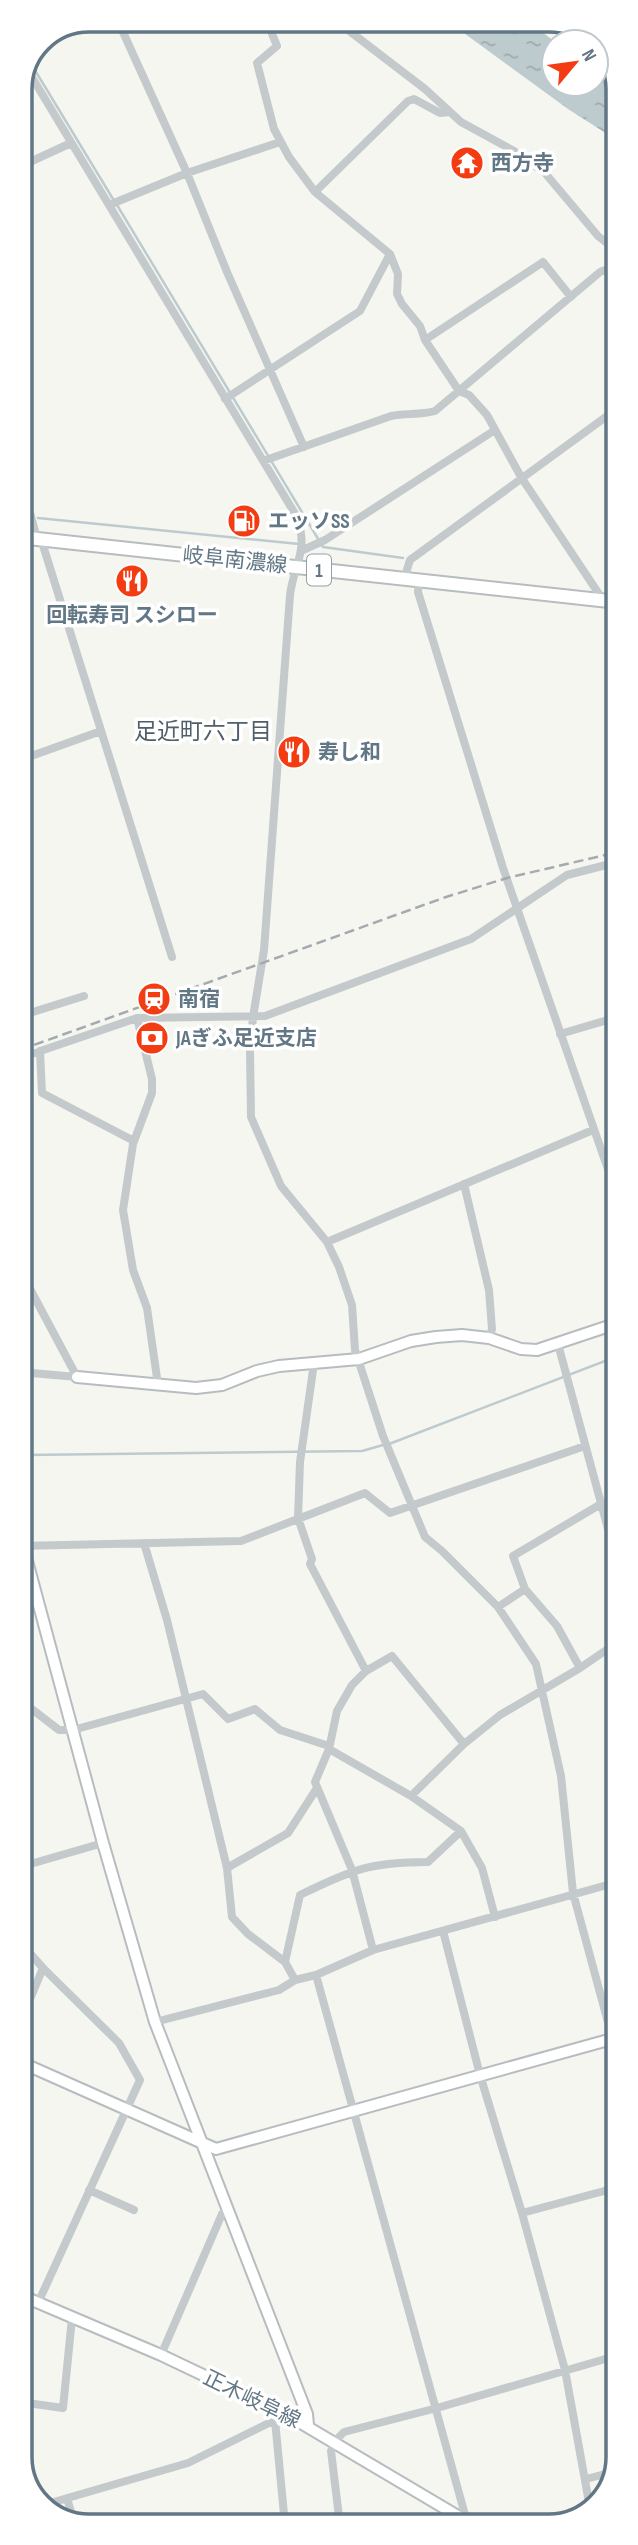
<svg xmlns="http://www.w3.org/2000/svg" width="638" height="2545" viewBox="0 0 638 2545" font-family="'Sofia Sans Condensed','Noto Sans JP',sans-serif">
	<style>
		.water { fill: url(#water-ripples) }
		.lines { fill: none; stroke-linecap: round; stroke-linejoin: round }
		.stream { stroke: #bdcbcf; stroke-width: 2.5 }
		.secondary-casing { stroke: #b6bcc0; stroke-width: 14 }
		.primary-casing { stroke: #b7bcbf; stroke-width: 16 }
		.street { stroke: #c4c9cb; stroke-width: 8 }
		.secondary { stroke: #fff; stroke-width: 10 }
		.primary { stroke: #fff; stroke-width: 12 }
		.rail { stroke: #a4abb0; stroke-width: 2.5; stroke-dasharray: 10 5; stroke-linecap: butt }
		.labels { text-anchor: middle; stroke-width: 7; stroke-linejoin: round; paint-order: stroke }
		.shield { fill: #fff; stroke: #91a0aa; stroke-width: 2 }
		.shield-label { font-size: 19px; font-weight: bold; fill: #627785 }
		.poi-label { font-size: 21px; font-weight: bold; fill: #627785; stroke: #fff; text-anchor: start }
		.street-label { font-size: 21px; fill: #627785; stroke: #fff }
		.neighbourhood-label { font-size: 23px; fill: #50606a; stroke: #fff }
		.rim { fill: none; stroke: #627785; stroke-width: 3.5 }
	</style>
	<defs>
		<pattern id="water-ripples" width="26" height="14" patternUnits="userSpaceOnUse" patternTransform="scale(1.75)"><rect width="26" height="14" fill="#bdcbcf"/><path d="M2 4q2-2 4 0t4 0M15 11q2-2 4 0t4 0" fill="none" stroke="#9daaae"/></pattern>
	</defs>
	<rect width="100%" height="100%" fill="#f6f6f1"/>
	<path class="water" d="M446,20H527L555,42L554,84H596V74L617,87L618,141L568,109Z"/>
	<g class="lines">
		<path class="stream" d="M30,62L113,199
			M117,205L323,547
			M19,517L26,518
			M38,518L299,544
			M323,547L403,558
			M389,1444L618,1356
			M26,1455L362,1451L383,1445"/>
		<defs>
			<path id="secondary" d="M21,1372L23,1546L103,1843L155,2022L307,2414L308,2425
				M77,1377L196,1388L222,1385L257,1371L279,1366L359,1359L411,1341L436,1337L462,1335L489,1338L521,1349L537,1350L618,1323
				M20,2062L216,2149L619,2037
				M20,2295L161,2355L289,2416L473,2525"/>
			<path id="primary" d="M19,537L618,602"/>
		</defs>
		<use href="#secondary" class="secondary-casing"/>
		<use href="#primary" class="primary-casing"/>
		<path class="street" d="M117,19L187,173L227,272L304,447
			M266,19L277,46L257,63L274,129L289,157L315,192L390,254L398,274L397,294L402,304L420,326L425,340L459,391L469,395L487,415L521,477L603,600
			M335,20L425,89L461,122L514,151L545,173L598,236L618,252
			M27,69L297,517C309,552 294,563 290,595L264,950L253,1017L250,1051L251,1117L281,1186L327,1242L339,1267L352,1305L355,1350L383,1436L425,1537L442,1551L498,1607L536,1664L561,1776L573,1893L619,2063
			M19,167L71,143
			M315,192L408,101L414,99L440,113L450,112
			M109,205L187,173L280,142
			M425,340L543,262L571,297
			M225,399L360,311L390,254
			M263,461L391,416C406,413 421,415 435,411L600,272L605,270L618,280
			M19,490L31,516L37,539
			M41,539L172,957
			M303,550L325,540L495,430
			M404,579L410,560L618,408
			M419,581L418,592L503,868L618,1198
			M20,760L101,731
			M20,1016L84,996
			M137,1018L152,1079V1093L133,1144L123,1210L133,1270L147,1308L158,1385
			M560,1034L618,1017
			M40,1051L42,1093L134,1141
			M20,1058L137,1018L265,1016L471,939L567,875L618,862
			M464,1184L489,1290L492,1329L489,1338
			M327,1242L593,1130
			M20,1270L77,1377L20,1372
			M558,1344L618,1566
			M314,1363L300,1462L298,1518L312,1559L310,1564L366,1671L392,1656L464,1744
			M144,1543L167,1620L227,1868L232,1917L248,1934L285,1962L295,1980L316,1975L373,1950L618,1882
			M20,1546L241,1541L365,1493L390,1513L585,1446
			M498,1607L525,1589
			M580,1668L557,1626L525,1589L513,1556L601,1504
			M366,1671L352,1685L337,1711L329,1749L315,1782L352,1870L373,1950
			M20,1700L59,1730H73L203,1694L228,1719L255,1709L280,1730L329,1746
			M329,1749L411,1796L461,1831L482,1868L495,1917
			M411,1796L464,1744L500,1715L580,1668L618,1642
			M20,1867L103,1843
			M227,1868L288,1833L317,1788
			M443,1931L480,2075L522,2213L565,2370L590,2508
			M20,1942L43,1968L119,2043L140,2080L38,2303
			M285,1962L300,1895C351,1870 370,1862 428,1862L461,1831
			M316,1975L467,2522
			M155,2022L279,1990L295,1980
			M20,2023L43,1968
			M89,2190L134,2210
			M522,2213L619,2187
			M161,2355L222,2214L227,2211
			M20,2402L63,2408L72,2318
			M275,2420L285,2525
			M586,2479L613,2472
			M67,2498L74,2522
			M40,2506L188,2463L275,2420L281,2411
			M340,2525L331,2451L335,2441L344,2432L437,2408L619,2355"/>
		<use href="#secondary" class="secondary"/>
		<use href="#primary" class="primary"/>
		<path class="rail" d="M20,1050L446,897L507,878L618,852"/>
	</g>
	<defs>
		<symbol id="temple-disc" viewBox="-11 -11 22 22"><circle r="9.5" fill="#f43c13" stroke="#fff"/><path d="M0-6L5-2H3V0L6.5 2.5H4V6H1.5V3h-3V6H-4V2.5H-6.5L-3 0V-2H-5Z" fill="#fff"/></symbol>
		<symbol id="fuel-disc" viewBox="-11 -11 22 22"><circle r="9.5" fill="#f43c13" stroke="#fff"/><path d="M-5.5-6h7V0h2V4h1.3V-2.5L3-4.5l.8-.8L6-3V5H2.5V1h-1V6h-7ZM-4.2-4.7v3.2H.2V-4.7Z" fill="#fff"/></symbol>
		<symbol id="restaurant-disc" viewBox="-11 -11 22 22"><circle r="9.5" fill="#f43c13" stroke="#fff"/><path d="M-5-6h1v4h1v-4h1v4h1v-4h1v5L-1.5 .5V6h-2V.5L-5-1ZM5-6V6H3V1.5H1.5Q1.5-4 5-6Z" fill="#fff"/></symbol>
		<symbol id="station-disc" viewBox="-11 -11 22 22"><circle r="9.5" fill="#f43c13" stroke="#fff"/><path d="M-3-6H3Q5-6 5-4V2Q5 4 3 4L4.5 6H3L1.5 4h-3L-3 6H-4.5L-3 4Q-5 4-5 2V-4Q-5-6-3-6ZM-3.5-4v3h7v-3ZM-3.5 1v1.5H-2V1ZM2 1v1.5H3.5V1Z" fill="#fff"/></symbol>
		<symbol id="bank-disc" viewBox="-11 -11 22 22"><circle r="9.5" fill="#f43c13" stroke="#fff"/><path d="M-6-4H6V4H-6ZM0-2.3a2.3 2.3 0 1 0 0 4.6a2.3 2.3 0 1 0 0-4.6Z" fill="#fff"/></symbol>
	</defs>
	<g fill-rule="evenodd">
		<use href="#temple-disc" x="448" y="144" width="38" height="38"/>
		<use href="#fuel-disc" x="225" y="502" width="38" height="38"/>
		<use href="#restaurant-disc" x="113" y="562" width="38" height="38"/>
		<use href="#restaurant-disc" x="275" y="733" width="38" height="38"/>
		<use href="#station-disc" x="135" y="980" width="38" height="38"/>
		<use href="#bank-disc" x="133" y="1019" width="38" height="38"/>
	</g>
	<g class="labels">
		<rect class="shield" x="307" y="554.5" width="24" height="31" rx="5"/>
		<g class="shield-label">
			<text x="319" y="577">1</text>
		</g>
		<g class="poi-label">
			<text x="491" y="170">西方寺</text>
			<text x="268" y="528">エッソSS</text>
			<text x="132" y="622" text-anchor="middle">回転寿司 スシロー</text>
			<text x="318" y="759">寿し和</text>
			<text x="178" y="1006">南宿</text>
			<text x="176" y="1045">JAぎふ足近支店</text>
		</g>
		<g class="street-label">
			<text transform="translate(235 560) rotate(6)" y="7">岐阜南濃線</text>
			<text transform="translate(252 2399) rotate(26)" y="7">正木岐阜線</text>
		</g>
		<g class="neighbourhood-label">
			<text x="203" y="739">足近町六丁目</text>
		</g>
	</g>
	<path d="M0 0H638V2545H0ZM89 32H549A57 57 0 0 1 606 89V2457A57 57 0 0 1 549 2514H89A57 57 0 0 1 32 2457V89A57 57 0 0 1 89 32Z" fill="#fff" fill-rule="evenodd"/>
	<path class="rim" d="M89 32H549A57 57 0 0 1 606 89V2457A57 57 0 0 1 549 2514H89A57 57 0 0 1 32 2457V89A57 57 0 0 1 89 32Z"/>
	<g transform="translate(575 63) rotate(61)"><circle r="33" fill="#ffffff" stroke="#c0c9ce" stroke-width="2"/>
	<path d="M0-5L12 26L0 18L-12 26Z" fill="#f43c13"/>
	<text y="-10" font-size="19" font-weight="bold" text-anchor="middle" fill="#627785">N</text>
	</g>
</svg>
